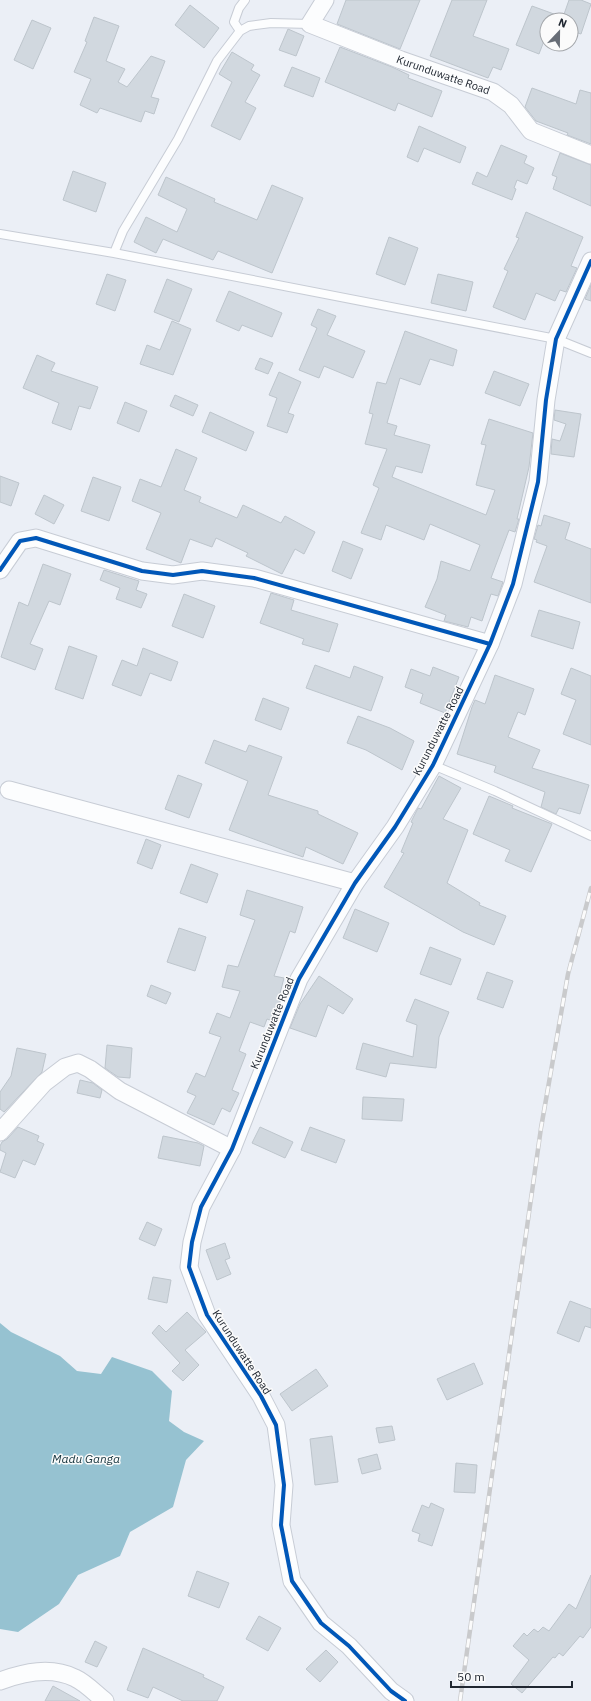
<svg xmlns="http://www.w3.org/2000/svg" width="591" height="1701" viewBox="0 0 591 1701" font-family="'IBM Plex Sans',sans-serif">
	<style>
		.water { fill: #96c2d1 }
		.building { fill: #d1d8df; stroke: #bdc5cc }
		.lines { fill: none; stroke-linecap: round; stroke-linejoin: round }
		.service-casing { stroke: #c7ccd5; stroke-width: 10 }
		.minor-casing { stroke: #c7ccd5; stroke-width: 19 }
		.service { stroke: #fcfdfe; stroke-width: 8 }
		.minor { stroke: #fcfdfe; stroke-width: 17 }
		.rail-casing { stroke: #c9cacc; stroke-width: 4.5 }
		.rail { stroke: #fbfbfb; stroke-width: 3; stroke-dasharray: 9; stroke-linecap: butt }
		.cycleway-casing { stroke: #fbfbfb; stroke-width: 6 }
		.cycleway { stroke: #0057b8; stroke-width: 4 }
		.labels { text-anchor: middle; stroke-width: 3; stroke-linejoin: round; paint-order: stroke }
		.street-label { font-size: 11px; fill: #202731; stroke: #fbfbfb }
		.water-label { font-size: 12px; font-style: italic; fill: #15343d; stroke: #fbfbfb }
	</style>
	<rect width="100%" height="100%" fill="#ebeff6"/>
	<path class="water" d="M0,1323L11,1332L60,1356L77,1371L101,1374L112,1357L152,1371L172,1391L169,1421L184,1432L204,1441L186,1460L173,1507L130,1532L120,1556L78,1575L59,1604L18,1632L0,1629Z"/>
	<path class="building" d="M346,0H420L400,49L337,24Z
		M452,0H487L473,36L509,49L501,70L493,67L488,78L430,56Z
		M569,0H581L591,4L581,34L571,31V20H562Z
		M190,5L219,28L204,48L175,25Z
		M532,6L554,14L552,20H547V33L539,54L516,45Z
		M94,17L119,26L106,61L125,69L118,82L127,87L151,56L165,61L151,97L159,99L154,114L145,111L141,122L100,108L97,113L80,105L91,79L74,72L87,42L85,41Z
		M32,20L51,28L33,69L14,60Z
		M288,29L304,36L296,56L279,50Z
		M340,47L392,67L409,75L408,78L442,91L432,117L398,103L395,111L325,82Z
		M232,52L254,65L251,70L260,75L245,102L256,108L240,140L211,126L232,82L219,74Z
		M292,67L320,78L313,97L284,86Z
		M532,88L576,104L580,90L591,93V144L567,135L568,133L536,121L525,107Z
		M419,126L466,147L460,163L424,148L418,162L407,157Z
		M501,145L527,156L524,163L534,168L527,184L517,180L514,188L516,189L512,200L472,184L477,172L487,177Z
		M560,153L591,165V206L553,189L557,177L552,175Z
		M73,171L106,183L96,212L63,200Z
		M166,177L215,199L214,202L257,220L272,185L303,198L272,273L218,251L213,260L163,239L156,253L134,242L146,217L177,232L187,209L158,195Z
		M526,212L583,237L571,266L577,268L566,292L560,290L555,301L536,293L525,320L493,307L508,271L504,269L519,238L516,237Z
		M389,237L418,248L405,285L376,274Z
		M107,274L126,280L115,311L96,304Z
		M438,274L473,282L466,311L431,303Z
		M167,279L192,289L179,322L154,312Z
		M591,285V301L585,299Z
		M229,291L282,313L272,337L242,325L239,331L216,321Z
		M318,309L336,316L327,335L365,351L353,378L324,366L319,378L299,370L317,328L311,325Z
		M172,321L191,329L173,375L140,364L147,345L160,350Z
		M405,331L457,350L453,366L430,359L420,385L400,378L387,423L397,426L394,435L430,445L422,473L396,466L392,477L486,515L495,490L476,485L486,445L481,444L489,419L533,433L529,467L517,519H519L515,532L509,530L491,578L503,582L498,596L491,594L482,621L471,617L468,627L444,621L446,615L425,607L437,579L441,561L470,571L480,545L430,524L424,540L386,525L381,540L361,533L379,488L373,485L387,449L365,444L373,414L369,413L377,382L386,384Z
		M37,355L55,363L51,371L98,387L90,409L79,406L71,430L52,423L59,403L23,388Z
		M260,358L273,363L268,374L255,369Z
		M494,371L529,384L520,406L485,393Z
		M279,372L301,382L288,413L294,415L287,433L267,426L277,398L269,395Z
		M175,395L198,405L193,416L170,406Z
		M125,402L147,411L139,432L117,423Z
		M555,410L581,414L574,457L551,454L552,439L560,441L566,424L554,420Z
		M210,412L254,432L246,451L202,432Z
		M176,449L197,458L184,490L201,497L199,502L237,518L243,505L281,523L285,516L315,532L304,554L295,549L282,574L246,556L248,553L216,538L212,547L190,539L181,563L146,549L161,513L132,501L140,479L161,487Z
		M0,476L19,483L11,506L0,502Z
		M93,477L121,487L109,521L81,511Z
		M44,495L64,505L54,524L35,514Z
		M544,515L570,523L565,539L591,549V603L534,582L547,546L536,542L537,540L534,539L538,525L541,526Z
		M343,541L363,549L351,579L332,571Z
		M43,564L71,574L60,605L49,601L30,644L43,649L35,670L1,657L19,602L28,606Z
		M104,570L139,581L136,590L147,594L141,608L116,599L120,588L100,580Z
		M271,593L294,600L291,610L338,624L329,652L302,644L304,639L260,623Z
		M184,594L215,606L203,638L172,626Z
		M539,610L580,622L573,649L531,636Z
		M69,646L97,656L83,699L55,689Z
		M143,648L178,662L171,681L150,673L141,696L112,685L122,660L137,666Z
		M315,665L350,678L354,666L383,677L371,711L306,688Z
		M433,667L459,677L445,713L420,703L423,694L405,687L411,669L430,676Z
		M571,668L591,676V745L563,734L576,700L561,694Z
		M495,675L534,689L525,715L518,712L508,737L540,750L532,768L589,785L580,814L559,808L556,814L541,807L545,792L494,772L496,766L457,754L472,707L475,700L485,704Z
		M263,698L289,708L281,730L255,720Z
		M358,716L390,728L414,741L402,770L366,750L347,743Z
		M214,740L246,752L249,745L282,757L268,795L318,811V814L358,833L343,864L306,847L303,857L229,830L248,781L205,763Z
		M178,775L202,784L189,818L165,809Z
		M439,776L461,788L443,819L468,830L447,883L480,903L479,905L506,916L494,945L463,932L384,887L404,853L401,852L413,823L411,822L418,808L421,809Z
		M489,796L513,806L512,808L552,824L531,872L505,861L510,850L473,834Z
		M146,839L161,845L152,869L137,863Z
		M191,864L218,874L207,903L180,893Z
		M247,890L303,907L295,933L290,931L274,976L284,978L279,997H281L272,1021L267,1019L264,1027L250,1022L239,1051L246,1054L232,1090L239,1093L230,1112L222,1108L214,1125L187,1113L196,1096L187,1092L196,1073L205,1077L221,1037L209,1033L217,1013L230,1018L240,991L222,987L228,965L238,967L255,920L240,915Z
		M355,909L389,923L377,952L343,938Z
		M179,928L206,937L195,971L167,962Z
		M430,947L461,959L451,985L420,974Z
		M487,972L513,981L503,1008L477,999Z
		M319,976L353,999L343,1014L328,1005L316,1037L290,1028L300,1004Z
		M151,985L171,993L166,1004L147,996Z
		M415,999L449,1012L439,1037L436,1068L390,1063L386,1077L356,1069L363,1043L413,1057L417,1025L406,1021Z
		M107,1045L132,1048L130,1078L118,1077L105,1068Z
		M17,1048L46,1054L42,1072L4,1112L0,1109V1092L11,1076Z
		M80,1080L93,1083L102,1090L100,1098L77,1093Z
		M363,1097L404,1099L402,1121L362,1119Z
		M18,1127L39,1136L37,1141L44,1144L35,1165L23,1160L15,1178L0,1172L6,1153L0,1150V1146L2,1142L7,1139Z
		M260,1127L293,1142L285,1158L252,1143Z
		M310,1127L345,1140L336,1163L301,1150Z
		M163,1136L198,1143L204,1146L200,1166L158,1158Z
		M147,1222L162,1229L155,1246L139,1239Z
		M225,1243L230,1258L225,1260L231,1274L217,1280L206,1250Z
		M153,1277L171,1280L167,1303L148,1299Z
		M570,1301L591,1309V1328L585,1326L579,1342L557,1333Z
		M187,1312L206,1332L185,1350L199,1365L183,1381L172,1371L180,1363L152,1333L159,1325L166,1332Z
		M474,1363L483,1384L447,1400L437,1379Z
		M316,1369L328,1386L292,1411L280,1394Z
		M392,1426L395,1440L379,1443L376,1428Z
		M332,1436L338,1482L315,1485L310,1439Z
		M377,1454L381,1469L362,1474L358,1459Z
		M456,1463L477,1465L475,1493L454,1492Z
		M431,1503L444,1509L432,1546L418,1541L420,1534L412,1531L422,1505L429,1508Z
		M197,1571L229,1583L219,1608L188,1596Z
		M591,1575V1627L583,1638L580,1636L563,1656L559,1653L555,1658L553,1657L522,1693L511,1684L529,1660L513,1646L524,1633L527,1636L534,1629L538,1632L543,1627L549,1631L569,1604L576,1609Z
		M259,1616L281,1628L268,1651L246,1639Z
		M95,1641L107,1647L97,1667L85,1662Z
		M143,1648L204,1675L203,1677L224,1687L217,1701H183L153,1687L148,1698L127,1690Z
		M326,1650L338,1662L320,1682L306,1669Z
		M53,1686L80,1701H45Z"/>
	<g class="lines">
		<defs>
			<path id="service" d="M240,31L234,22L239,8L245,0
				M0,234L114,253L556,339L591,353
				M114,253L123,231L178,139L217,61L240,31L249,26L271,23L310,24
				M433,765L495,791L591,836"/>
			<g id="minor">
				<path id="s1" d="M325,0L310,24L401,60L493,92L511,105L531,131L591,155"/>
				<path d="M0,570L20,541L36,538L142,571L173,575L202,571L254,578L490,644"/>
				<path d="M9,790L355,883"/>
				<path d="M0,1132L44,1083L65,1067L78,1063L90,1069L120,1091L232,1149"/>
				<path d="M0,1681C24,1672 51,1666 75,1678C86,1683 96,1694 105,1701"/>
				<path d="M405,1701L391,1691L349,1646L321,1623L292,1581L281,1525L284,1485L276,1425L261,1396L207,1315L189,1267L192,1242L201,1207L232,1149L299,979L355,883L395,827L433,765L490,644L513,584L538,482L546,400L556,339L591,261"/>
			</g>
		</defs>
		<use href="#service" class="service-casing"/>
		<use href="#minor" class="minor-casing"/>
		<use href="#service" class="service"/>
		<use href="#minor" class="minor"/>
		<defs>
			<path id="rail" d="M460,1701L541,1128L568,974L591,888"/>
		</defs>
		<use href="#rail" class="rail-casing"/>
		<use href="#rail" class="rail"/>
		<defs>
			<path id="cycleway" d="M0,570L20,541L36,538L142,571L173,575L202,571L254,578L490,644
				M405,1701L391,1691L349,1646L321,1623L292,1581L281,1525L284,1485L276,1425L261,1396L207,1315L189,1267L192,1242L201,1207L232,1149L299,979L355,883L395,827L433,765L490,644L513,584L538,482L546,400L556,339L591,261"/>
		</defs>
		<use href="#cycleway" class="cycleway-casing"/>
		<use href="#cycleway" class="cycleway"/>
	</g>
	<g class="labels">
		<g class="street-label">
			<text dy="4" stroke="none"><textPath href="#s1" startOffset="171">Kurunduwatte Road</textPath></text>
			<text transform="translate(438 731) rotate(-63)" y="4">Kurunduwatte Road</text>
			<text transform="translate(272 1023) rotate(-68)" y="4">Kurunduwatte Road</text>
			<text transform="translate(242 1352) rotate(57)" y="4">Kurunduwatte Road</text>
		</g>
		<g class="water-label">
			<text x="86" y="1463">Madu Ganga</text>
		</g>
	</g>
	<g transform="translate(559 32) rotate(22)"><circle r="19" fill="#fbfbfb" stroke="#a3a6aa"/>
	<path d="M0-3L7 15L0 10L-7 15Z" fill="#676d76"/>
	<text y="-6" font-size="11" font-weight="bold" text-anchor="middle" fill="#202731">N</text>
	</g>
	<path d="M451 1681v6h121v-6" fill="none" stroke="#202731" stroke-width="2"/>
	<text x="457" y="1681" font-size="12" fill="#202731" stroke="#fbfbfb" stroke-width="3" paint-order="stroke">50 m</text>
</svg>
